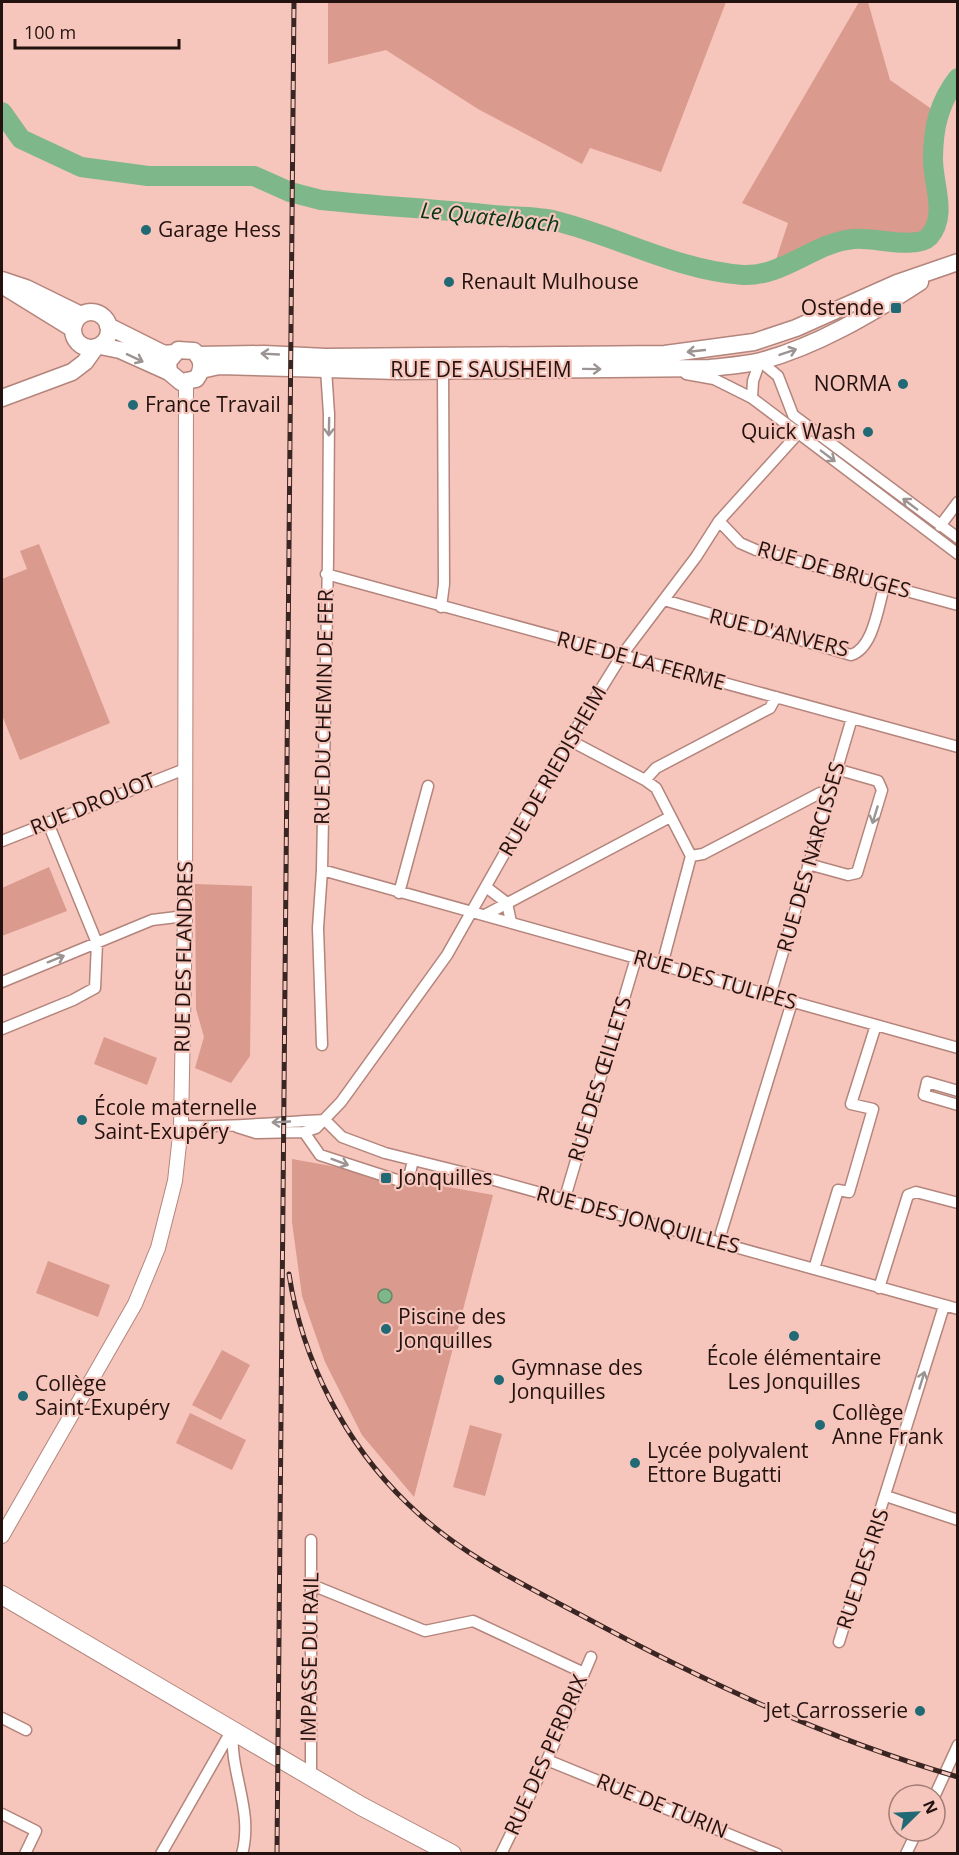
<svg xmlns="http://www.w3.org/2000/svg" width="959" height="1855" viewBox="0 0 959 1855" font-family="'Open Sans',sans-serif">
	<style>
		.green { fill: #da9a8e }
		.water { fill: #7db78a; stroke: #628665; stroke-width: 1.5 }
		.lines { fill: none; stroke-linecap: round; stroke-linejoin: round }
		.river { stroke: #7db78a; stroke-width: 20 }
		.minor-casing { stroke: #b3857c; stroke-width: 13 }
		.tertiary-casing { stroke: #b3857c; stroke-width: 16 }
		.secondary-casing { stroke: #b3857c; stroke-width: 19 }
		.primary-casing { stroke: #b3857c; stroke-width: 20 }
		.minor { stroke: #fff; stroke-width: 10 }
		.tertiary { stroke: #fff; stroke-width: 14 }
		.secondary { stroke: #fff; stroke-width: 16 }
		.primary { stroke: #fff; stroke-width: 18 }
		.rail-casing { stroke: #392521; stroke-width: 5 }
		.rail { stroke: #f6c5bb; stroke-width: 3; stroke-dasharray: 9; stroke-linecap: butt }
		.oneway { stroke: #9c9493 }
		.poi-dot { fill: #206975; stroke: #f6c5bb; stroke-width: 2 }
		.labels { text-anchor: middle; stroke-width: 4.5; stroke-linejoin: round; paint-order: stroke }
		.poi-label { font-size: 21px; fill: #23120f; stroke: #f6c5bb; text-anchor: start }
		.street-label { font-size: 21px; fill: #23120f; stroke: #f6c5bb }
		.water-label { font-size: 22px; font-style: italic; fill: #073517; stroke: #f6c5bb }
	</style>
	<rect width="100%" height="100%" fill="#f6c5bb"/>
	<path class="green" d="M328,2H726L661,172L590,148L582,164L478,109L386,50L328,64Z
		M859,2H868L890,80L933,110L929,158L931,221L915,239L848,233L773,269L788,223L742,203Z
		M39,544L110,723L20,760L2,715V579L27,569L20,551Z
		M49,867L67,911L2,936V888Z
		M195,884L252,886L250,1056L231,1083L195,1068L204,1037L196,1009Z
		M104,1037L157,1058L147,1085L94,1064Z
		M292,1159L493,1195L414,1497L362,1435L325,1362L302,1296L292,1222Z
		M48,1261L110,1285L98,1317L36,1293Z
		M222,1350L250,1365L221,1420L192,1405Z
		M190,1413L246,1440L232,1470L176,1443Z
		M470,1425L502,1434L485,1496L453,1487Z"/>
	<path class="water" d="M378 1296a7 7 0 1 1 14 0a7 7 0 1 1-14 0Z"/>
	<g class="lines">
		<path class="river" d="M2,112L21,139L81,167L148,176H254L290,192L321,200C378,206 435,209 493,215C513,217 536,216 556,221C619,237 677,270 743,275C783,277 815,242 854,239C874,237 916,250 929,237C948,216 933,185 933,159C933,128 939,102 958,78"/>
		<defs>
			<path id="minor" d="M760,361L778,376L793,415L958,538
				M686,374L714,379L752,398L958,554
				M752,398L753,381L760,361
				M719,521L740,543L756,550L958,605
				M940,526L958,502
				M326,574L958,747
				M664,600L851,655C874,648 878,605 885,584
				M441,607L444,584L443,370
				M571,741L645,780L656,788L691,856L662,965
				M645,780L656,768L770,708L776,697
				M2,841L185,769
				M691,856L703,854L820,793L828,792
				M808,864L848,875L857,873L882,790L878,781L836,769
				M322,870L958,1048
				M486,887L507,903L511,922
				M399,893L428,786
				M485,915L670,817
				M2,982L152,920L185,916
				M770,996L852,718
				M2,1029L73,1000L95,988L97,943L48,823
				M322,1045L318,928L322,870L328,559L329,414L326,369
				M958,1091L927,1082L924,1095L958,1105
				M325,1120L342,1137L385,1153L494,1180L958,1309
				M181,1126C230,1128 277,1122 325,1120
				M237,1127L256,1133L304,1132L316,1128L341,1102L447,955L563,750L622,655L696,557L719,521L805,426
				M304,1132L320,1155L400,1181L410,1173L413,1160
				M564,1201L636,958
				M721,1233L792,1002
				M814,1269L838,1190L849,1192L873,1109L851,1104L876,1025
				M879,1288L908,1195L916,1192L958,1203
				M886,1496L958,1520
				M312,1585L425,1631L473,1621L584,1673
				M839,1642L944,1306
				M2,1718L26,1730
				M233,1730C229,1772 254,1810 242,1854
				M547,1760L777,1854
				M311,1775V1540
				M935,1795L958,1745
				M2,1814L36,1831L25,1854
				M161,1854L233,1728
				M501,1854L547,1760L591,1657
				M906,1854L917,1831"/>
			<path id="tertiary" d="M2,1536L135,1304L158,1248L175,1181L181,1126L185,916L186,383"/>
			<path id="secondary" d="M2,280L26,288L81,315
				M5,287L73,329
				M73 330a18 18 0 1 1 36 0a18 18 0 1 1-36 0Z
				M108,326L164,354L174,353
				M100,346L120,350L169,372L181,382L196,379C204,369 203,359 194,351L178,350L168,362L169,372
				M197,355L264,354L326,357L665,354L754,342L796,328L897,283L958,262
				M201,370L219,366L398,371L710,368C727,366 744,365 761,361C817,346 871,314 920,282
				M2,398L72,372L85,362L95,348"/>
			<path id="primary" d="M2,1595L361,1806L452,1854"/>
		</defs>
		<use href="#minor" class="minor-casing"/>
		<use href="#tertiary" class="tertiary-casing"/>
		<use href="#secondary" class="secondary-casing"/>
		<use href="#primary" class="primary-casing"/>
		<use href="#minor" class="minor"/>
		<use href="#tertiary" class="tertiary"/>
		<use href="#secondary" class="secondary"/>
		<use href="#primary" class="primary"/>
		<defs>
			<path id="rail" d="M289,1274C302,1360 345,1444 408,1504C457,1552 518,1582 579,1614C701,1680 824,1738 958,1777
				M277,1854L294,2"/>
		</defs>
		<use href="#rail" class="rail-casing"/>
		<use href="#rail" class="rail"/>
	</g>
	<defs><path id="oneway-shaft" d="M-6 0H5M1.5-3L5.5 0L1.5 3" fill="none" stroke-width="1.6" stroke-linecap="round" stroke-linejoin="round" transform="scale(1.5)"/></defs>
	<g class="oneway">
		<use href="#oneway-shaft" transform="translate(696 351) rotate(174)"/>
		<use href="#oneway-shaft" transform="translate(788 352) rotate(-19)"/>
		<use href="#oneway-shaft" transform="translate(270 354) rotate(-177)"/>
		<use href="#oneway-shaft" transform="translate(135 358) rotate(25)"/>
		<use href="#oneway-shaft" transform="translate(592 369) rotate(1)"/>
		<use href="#oneway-shaft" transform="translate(329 427) rotate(91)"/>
		<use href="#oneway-shaft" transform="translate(828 456) rotate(37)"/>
		<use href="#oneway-shaft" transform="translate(910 504) rotate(-143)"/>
		<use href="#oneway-shaft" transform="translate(875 815) rotate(107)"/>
		<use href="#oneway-shaft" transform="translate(56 959) rotate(-22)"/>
		<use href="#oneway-shaft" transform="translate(281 1122) rotate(177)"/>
		<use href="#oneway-shaft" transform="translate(340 1162) rotate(20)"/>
		<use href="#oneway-shaft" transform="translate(922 1380) rotate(-73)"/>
	</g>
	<g class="poi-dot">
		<circle cx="146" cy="230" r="6"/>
		<circle cx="449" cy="282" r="6"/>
		<rect x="890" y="302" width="12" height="12" rx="3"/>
		<circle cx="903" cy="384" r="6"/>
		<circle cx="133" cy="405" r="6"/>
		<circle cx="868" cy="432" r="6"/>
		<circle cx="82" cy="1120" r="6"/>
		<rect x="380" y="1172" width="12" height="12" rx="3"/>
		<circle cx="386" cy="1329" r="6"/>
		<circle cx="794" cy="1336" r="6"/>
		<circle cx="499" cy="1380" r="6"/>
		<circle cx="23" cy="1396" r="6"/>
		<circle cx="820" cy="1425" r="6"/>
		<circle cx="635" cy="1463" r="6"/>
		<circle cx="920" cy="1711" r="6"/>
	</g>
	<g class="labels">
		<g class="poi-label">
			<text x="158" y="237">Garage Hess</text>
			<text x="461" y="289">Renault Mulhouse</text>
			<text x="884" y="315" text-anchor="end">Ostende</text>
			<text x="891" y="391" text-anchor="end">NORMA</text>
			<text x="145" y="412">France Travail</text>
			<text x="856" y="439" text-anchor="end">Quick Wash</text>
			<text x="94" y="1115">École maternelle<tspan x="94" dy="24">Saint-Exupéry</tspan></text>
			<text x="398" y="1185">Jonquilles</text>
			<text x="398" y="1324">Piscine des<tspan x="398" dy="24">Jonquilles</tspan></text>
			<text x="794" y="1365" text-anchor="middle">École élémentaire<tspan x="794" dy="24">Les Jonquilles</tspan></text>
			<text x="511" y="1375">Gymnase des<tspan x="511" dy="24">Jonquilles</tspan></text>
			<text x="35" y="1391">Collège<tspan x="35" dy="24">Saint-Exupéry</tspan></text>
			<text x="832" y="1420">Collège<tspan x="832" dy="24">Anne Frank</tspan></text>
			<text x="647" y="1458">Lycée polyvalent<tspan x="647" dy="24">Ettore Bugatti</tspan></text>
			<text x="908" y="1718" text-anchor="end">Jet Carrosserie</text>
		</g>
		<g class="street-label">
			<text x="481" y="377">RUE DE SAUSHEIM</text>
			<text transform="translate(834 570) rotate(16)" y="7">RUE DE BRUGES</text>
			<text transform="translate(779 633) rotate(14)" y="7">RUE D'ANVERS</text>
			<text transform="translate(641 661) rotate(15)" y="7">RUE DE LA FERME</text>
			<text transform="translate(324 707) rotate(-89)" y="7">RUE DU CHEMIN DE FER</text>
			<text transform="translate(553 771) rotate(-60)" y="7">RUE DE RIEDISHEIM</text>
			<text transform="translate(93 804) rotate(-22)" y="7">RUE DROUOT</text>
			<text transform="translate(811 857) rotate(-74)" y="7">RUE DES NARCISSES</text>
			<text transform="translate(184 957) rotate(-89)" y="7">RUE DES FLANDRES</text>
			<text transform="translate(715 980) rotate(16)" y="7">RUE DES TULIPES</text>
			<text transform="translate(600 1079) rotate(-73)" y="7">RUE DES ŒILLETS</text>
			<text transform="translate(638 1220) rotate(15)" y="7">RUE DES JONQUILLES</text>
			<text transform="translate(863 1569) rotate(-72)" y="7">RUE DES IRIS</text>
			<text transform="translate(310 1657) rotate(-89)" y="7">IMPASSE DU RAIL</text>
			<text transform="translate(546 1755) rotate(-66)" y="7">RUE DES PERDRIX</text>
			<text transform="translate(662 1806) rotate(22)" y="7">RUE DE TURIN</text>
		</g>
		<g class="water-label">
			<text transform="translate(490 217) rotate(6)" y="8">Le Quatelbach</text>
		</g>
	</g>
	<rect width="959" height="1855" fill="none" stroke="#23120f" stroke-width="6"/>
	<g transform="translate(917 1813) rotate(66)"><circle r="28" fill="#f6c5bb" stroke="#a27d76" stroke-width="1.5"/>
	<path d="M0-4.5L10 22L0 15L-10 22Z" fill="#206975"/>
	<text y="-9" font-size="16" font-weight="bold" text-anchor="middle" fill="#23120f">N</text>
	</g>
	<path d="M15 39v9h164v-9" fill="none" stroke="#23120f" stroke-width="3"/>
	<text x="24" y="39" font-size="18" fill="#23120f" stroke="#f6c5bb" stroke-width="4.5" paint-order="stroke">100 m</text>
</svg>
